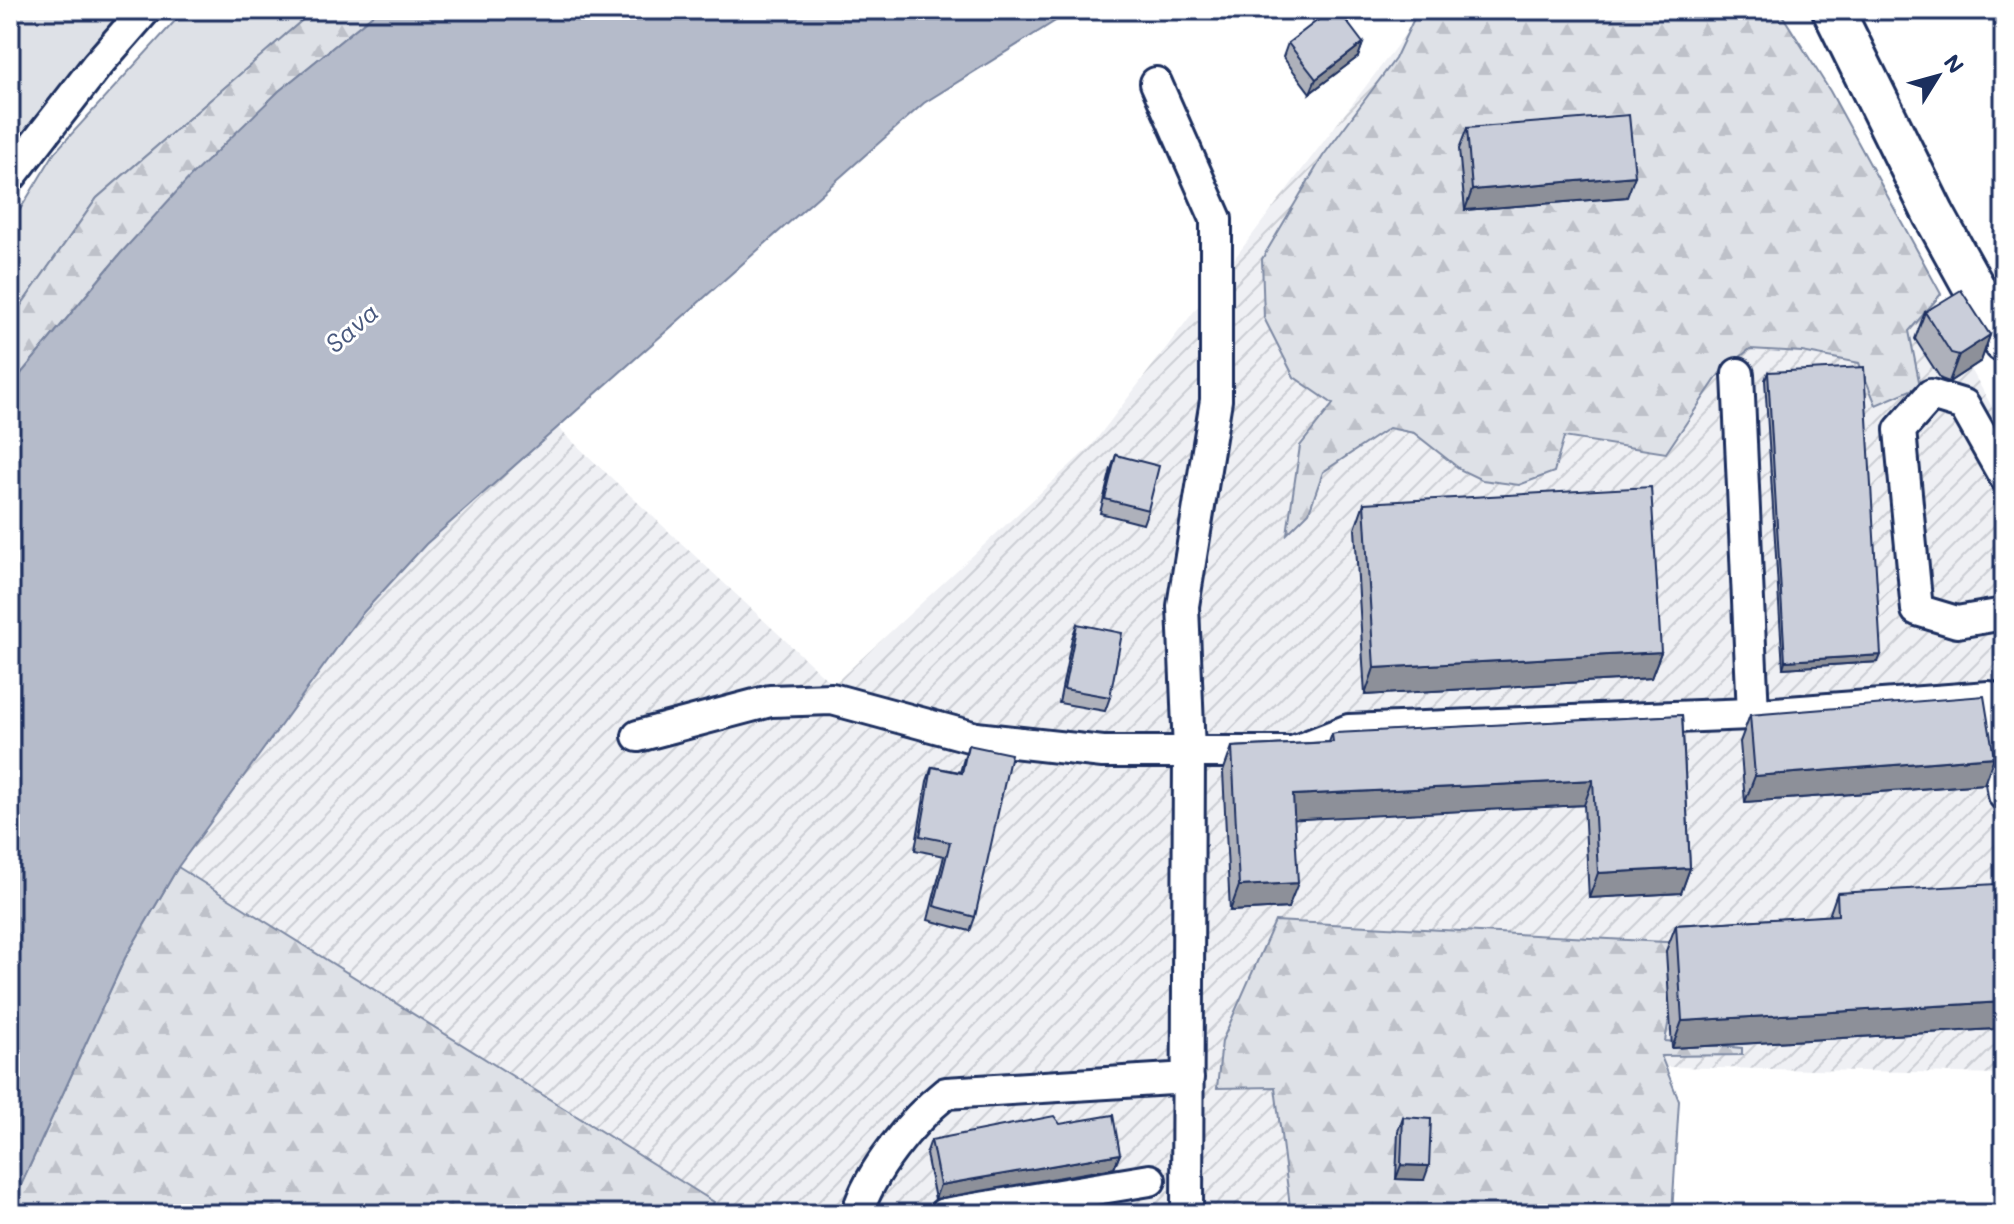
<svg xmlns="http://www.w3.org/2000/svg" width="2014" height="1224" viewBox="0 0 2014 1224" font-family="Mali,sans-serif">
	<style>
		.industrial { fill: url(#industrial-furrows) }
		.green { fill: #dee1e7; stroke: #7c88a2; stroke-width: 2 }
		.forest { fill: url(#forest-firs); stroke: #7c88a2; stroke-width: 2 }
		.water { fill: #b5bbca; stroke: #77839f; stroke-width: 2 }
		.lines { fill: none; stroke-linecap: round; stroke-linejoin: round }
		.minor-casing { stroke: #1b2f5e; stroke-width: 36 }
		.major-casing { stroke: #1b2f5e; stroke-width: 46 }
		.minor { stroke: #fff; stroke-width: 30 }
		.major { stroke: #fff; stroke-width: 40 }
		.wall { fill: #aeb1bb; stroke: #1b2f5e; stroke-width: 2 }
		.shaded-wall { fill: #8d9099; stroke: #1b2f5e; stroke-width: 2 }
		.building { fill: #caceda; stroke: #1b2f5e; stroke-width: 2 }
		.labels { text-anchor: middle; stroke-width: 6; stroke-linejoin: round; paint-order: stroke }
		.water-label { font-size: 26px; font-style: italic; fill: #49597e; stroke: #fff }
	</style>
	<defs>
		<pattern id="industrial-furrows" width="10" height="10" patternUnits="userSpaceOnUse" patternTransform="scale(2)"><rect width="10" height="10" fill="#eff0f4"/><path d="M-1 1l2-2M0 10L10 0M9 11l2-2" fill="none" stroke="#ccced4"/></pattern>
		<pattern id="forest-firs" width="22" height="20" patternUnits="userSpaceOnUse" patternTransform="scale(2)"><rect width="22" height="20" fill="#dee1e7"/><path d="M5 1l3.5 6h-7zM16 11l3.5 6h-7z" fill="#bec1c9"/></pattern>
	</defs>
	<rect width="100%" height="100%" fill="#fff"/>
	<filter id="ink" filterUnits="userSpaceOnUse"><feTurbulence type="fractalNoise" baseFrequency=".0125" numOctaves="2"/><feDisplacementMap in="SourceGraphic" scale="16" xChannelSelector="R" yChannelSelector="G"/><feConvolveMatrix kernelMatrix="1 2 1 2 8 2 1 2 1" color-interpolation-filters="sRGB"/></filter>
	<g filter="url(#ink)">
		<path class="industrial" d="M1424,10H1774L2004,429V1074L1339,1060L1330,1214H734L178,867L360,616L426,544L557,427L833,685L1092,445Z"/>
		<path class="green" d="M18,10H142L10,167V13Z
			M185,10H314L97,198L10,321V226L55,152Z"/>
		<path class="forest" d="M314,10H379L279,91L121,253L10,387V321L97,198Z
			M1418,10H1779L1830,91L1941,294L1909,331L1920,386L1876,405L1859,363L1802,352L1750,349L1720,373L1666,453L1564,437L1554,472L1519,485L1482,480L1461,470L1414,433L1389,428L1323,472L1309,512L1287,534L1300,446L1333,404L1294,377L1264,318L1262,259L1323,156L1395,59Z
			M178,867L714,1202L706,1214H10V1209L125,958Z
			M1275,921L1683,943L1665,1041L1742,1048V1055L1661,1056L1679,1101L1672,1214H1291L1275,1087L1217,1088L1222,1041Z"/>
		<path class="water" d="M379,10H1073L924,103L426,544L360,616L178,867L125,958L10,1209V387L121,253L190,177L279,91Z"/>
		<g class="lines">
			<defs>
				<path id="minor" d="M1156,83L1216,219V400L1183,606L1189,752L1187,1214
					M10,177L97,65L145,10
					M1738,374L1753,714
					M2004,476L1964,405L1931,395L1900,430L1917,610L1957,622L2004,614
					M638,736L770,701L832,699L976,738L1103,752H1293L1349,730L1775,713L1989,697L2004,795
					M857,1214C870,1171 911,1121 946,1093L1188,1078
					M944,1214L1150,1180"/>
				<path id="major" d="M1833,10L1934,215L2004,342"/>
			</defs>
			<use href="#minor" class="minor-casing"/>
			<use href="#major" class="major-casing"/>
			<use href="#minor" class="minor"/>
			<use href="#major" class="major"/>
		</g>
		<path class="wall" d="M1288,43H1363L1358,57L1310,93L1283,57Z
			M1467,128L1627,197L1465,210L1459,149Z
			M1925,312L1990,335L1981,361L1949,382L1941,379L1915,339Z
			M1768,372L1878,662L1783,668L1765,380Z
			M1116,455L1148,510L1143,524L1100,513L1111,469Z
			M1364,503L1661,652L1651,678L1365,695L1355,529Z
			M1077,624L1110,697L1105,711L1059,703L1072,638Z
			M1682,715L1690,868L1681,893L1589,898L1584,805L1294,819L1288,908L1230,911L1223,772L1232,747L1329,742L1332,734Z
			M1750,715L1984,784L1745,802L1740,742Z
			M968,745L975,917L970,931L928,920L944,856L915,850L927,781L932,767L960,772Z
			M1837,893L2003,1002L1994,1029L1672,1048L1666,951L1676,925L1829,916Z
			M1403,1117L1424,1180L1396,1179L1398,1131Z
			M931,1140L1120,1154L1114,1168L935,1199L926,1154Z"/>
		<path class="shaded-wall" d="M1363,43L1358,57L1310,93L1316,79Z
			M1635,176L1627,197L1465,210L1472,190Z
			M1990,335L1981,361L1949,382L1959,355Z
			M1661,652L1651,678L1365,695L1374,668Z
			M1881,655L1878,662L1783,668L1785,661Z
			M1994,757L1984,784L1745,802L1755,776Z
			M1593,780L1584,805L1284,820L1293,795Z
			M1690,868L1681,893L1589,898L1598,873Z
			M1298,883L1288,908L1230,911L1239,886Z
			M2003,1002L1994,1029L1672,1048L1682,1021Z
			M1120,1154L1114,1168L935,1199L940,1185Z
			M1401,1165L1429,1166L1424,1180L1396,1179Z"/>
		<path class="building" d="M1331,10H1338L1363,43L1316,79L1288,43Z
			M1629,115L1635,176L1472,190L1467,128Z
			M1961,290L1990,335L1959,355L1951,353L1925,312Z
			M1864,367L1881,655L1785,661L1768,372Z
			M1116,455L1159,466L1148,510L1105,499Z
			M1651,487L1661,652L1374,668L1364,503Z
			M1077,624L1122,633L1110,697L1064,689Z
			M1984,696L1994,757L1755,776L1750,715Z
			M1682,715L1690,868L1598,873L1593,780L1293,795L1298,883L1239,886L1232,747L1333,742L1332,734L1336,733Z
			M968,745L1011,754L975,917L934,906L950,842L920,836L932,767L962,773Z
			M1996,884L2003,1002L1682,1021L1676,925L1838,915L1837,893Z
			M1113,1115L1120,1154L940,1185L931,1140L1054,1116L1060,1124Z
			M1403,1117L1431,1119L1429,1166L1401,1165Z"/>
	</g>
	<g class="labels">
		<g class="water-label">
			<text transform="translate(352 328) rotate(-41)" y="9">Sava</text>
		</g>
	</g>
	<rect width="2014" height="1224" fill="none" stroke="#fff" stroke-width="40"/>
	<rect x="20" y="20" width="1974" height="1184" fill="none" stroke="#1b2f5e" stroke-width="3" filter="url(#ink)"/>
	<g transform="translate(1938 76) rotate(53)" stroke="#ffffff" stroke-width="6" paint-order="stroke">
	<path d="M0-6L14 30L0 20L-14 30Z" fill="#1b2f5e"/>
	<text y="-12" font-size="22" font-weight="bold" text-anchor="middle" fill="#1b2f5e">N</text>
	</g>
</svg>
